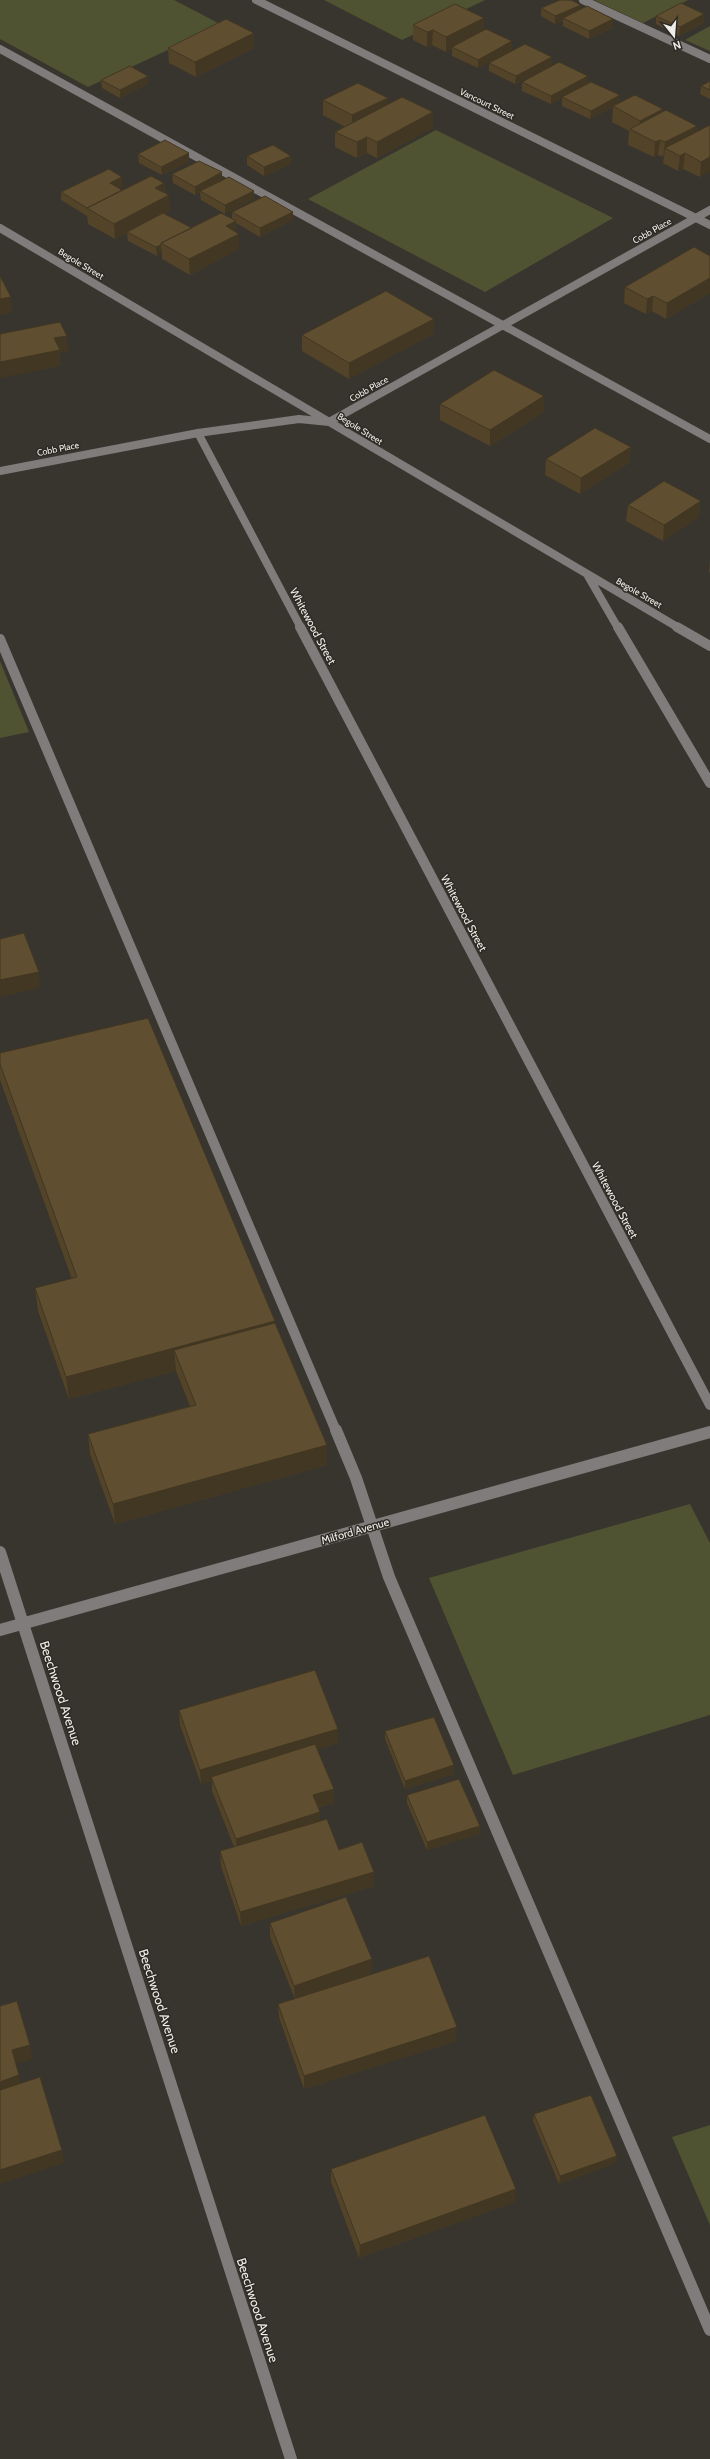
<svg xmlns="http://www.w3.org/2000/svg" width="710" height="2459" viewBox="0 0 710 2459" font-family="Cabin,sans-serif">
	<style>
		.green { fill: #4f5332 }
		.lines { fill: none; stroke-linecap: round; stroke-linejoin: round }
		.minor-far2 { stroke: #807c7c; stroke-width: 8 }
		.minor-far1 { stroke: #807c7c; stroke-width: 10 }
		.minor { stroke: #807c7c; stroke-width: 12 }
		.wall { fill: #524329 }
		.shaded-wall { fill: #423722 }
		.building { fill: #5f4e30; stroke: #423722 }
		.labels { text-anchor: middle; stroke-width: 3; stroke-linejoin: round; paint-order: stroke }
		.far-street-label { font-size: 9px; fill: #efede9; stroke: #2e2b25 }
		.street-label { font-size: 11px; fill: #efede9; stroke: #2e2b25 }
		.near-street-label { font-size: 13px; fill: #efede9; stroke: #2e2b25 }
	</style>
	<rect width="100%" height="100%" fill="#38352f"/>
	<path class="green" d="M0,0H174L222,25L88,87L0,39Z
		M324,0H485L402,40Z
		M594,0H688L643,23Z
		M710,26V51L685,40Z
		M436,130L613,218L485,292L308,199Z
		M0,661L29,732L0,738Z
		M690,1504L710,1543V1715L513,1775L429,1578Z
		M710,2125V2225L672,2137Z"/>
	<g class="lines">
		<path class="minor-far2" d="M256,0L710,225
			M583,0L710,59
			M0,49L710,439
			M0,228L679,628
			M198,433L301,628
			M0,471L198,433L299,419L329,422L710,210
			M588,576L618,628"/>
		<path class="minor-far1" d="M300,627L710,1405
			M618,627L710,783
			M677,627L710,646
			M0,639L336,1431"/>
		<path class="minor" d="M336,1430L356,1478L389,1577L710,2330
			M0,1552L291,2459
			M0,1630L710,1432"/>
	</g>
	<path class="wall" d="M541,8L580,10L613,28L589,39L563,26V21L555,24L541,16Z
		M656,16L704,23L679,36L656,24Z
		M413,25L484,31L512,41V50L478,68L452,56V49L446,52L432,45L427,47L413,40Z
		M254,33V48L196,77L169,63L168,48Z
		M489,63L552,66L515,84L489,71Z
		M101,80L148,84L120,98L102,88Z
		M710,81V99L700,94L701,86Z
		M522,82L588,84L620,95L619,103L663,112L697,126L696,132L710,125L700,177L683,169L678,171L663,163L664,157L658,155L654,157L628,145L629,131L612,122L613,107L590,119L562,106V98L551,104L522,91Z
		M323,100L388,104L433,128L377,158L367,153L357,158L335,147V132L345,127L323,115Z
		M138,154L189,162L162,175L139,163Z
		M247,156L291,164L264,176L247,165Z
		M172,174L222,181L254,191V199L225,214L201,200L200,193L195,195L173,183Z
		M164,183L165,193L169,195L170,211L165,214L192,228L232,219V212L293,220L260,237L236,223V232L239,234V249L190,275L162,259V253L157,256L128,241L127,233L115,239L88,224L87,216L61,200V192L123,186L118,188L122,190Z
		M710,256V293L666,319L652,311L646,314L624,303L625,287Z
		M434,319L433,334L349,379L302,351V335Z
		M440,404L544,412L490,446L440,420Z
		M631,447L629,463L580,494L545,475L546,459Z
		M628,505L699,517L663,541L626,521Z
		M710,559V573L709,572Z
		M0,1053L275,1321V1323L327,1465L115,1524L90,1454L88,1434L190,1406L176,1371L69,1399L38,1311L35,1288L72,1279L0,1080Z
		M179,1710L338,1729V1743L317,1749L334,1803L318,1808L320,1812V1821L339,1850L374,1886L241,1926L221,1866L220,1851L234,1847L212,1791V1781L201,1784L180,1725Z
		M385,1731L454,1774L405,1789L385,1739Z
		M407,1795L480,1834L427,1850L407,1803Z
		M270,1923L371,1973L328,1988L456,2041L304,2089L279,2017L278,2004L295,1999L270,1937Z
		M534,2114L616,2163L559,2184L533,2121Z
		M331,2169L515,2202L359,2258L331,2182Z"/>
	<path class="shaded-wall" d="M581,5L580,13L563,18V21L555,24V16Z
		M704,14V23L679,36L680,27Z
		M484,18V33L452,47V49L446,52V37Z
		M613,19V28L589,39V31Z
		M433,30L432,45L427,47V32Z
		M254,33V48L196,77L195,62Z
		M512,41V50L478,68V60Z
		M552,57V66L515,84L516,76Z
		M148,76V84L120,98V90Z
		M588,76V85L562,97V98L551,104V96Z
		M620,95L619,104L613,106V107L590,119L591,111Z
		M388,98L387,113L352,131V115Z
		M663,109L662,124L639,134L640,121Z
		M433,112V128L377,158V142Z
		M697,126L695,141L665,148L664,157L663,158L665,142Z
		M367,137V153L357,158V142Z
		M660,140L658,155L654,157L655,142Z
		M189,153V162L162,175L161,167Z
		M685,153L683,169L678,171L680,156Z
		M291,156V164L264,176V167Z
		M710,157V172L700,177L701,162Z
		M222,172V181L200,191V193L195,195V187Z
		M122,177L123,186L111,192L110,183Z
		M164,183L165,198L169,195L170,211L128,233L127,232V233L115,239L114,224L155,188Z
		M254,191V199L225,214V205Z
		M293,212V220L260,237V228Z
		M236,221V235L239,234V249L190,275L189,259L226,226Z
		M161,245L162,253L157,256L156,247Z
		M710,278V293L666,319L667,303Z
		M653,296L652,311L646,314L647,299Z
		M11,297L12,313L0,315V299Z
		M434,319L433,334L349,379V363Z
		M67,336L68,352L60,353L61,366L0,378V362L54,338Z
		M544,396V412L490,446V430Z
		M631,447L629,463L580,494L581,478Z
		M701,501L699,517L663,541L664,525Z
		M39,972L40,988L0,997V980Z
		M275,1321L276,1344L174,1350L176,1371L69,1399L66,1377Z
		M327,1445V1465L115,1524L113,1504Z
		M338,1729V1743L213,1781L211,1777L212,1781L201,1784L200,1770Z
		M454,1765V1774L405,1789V1781Z
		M334,1789V1803L313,1809V1795Z
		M320,1812V1826L237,1854L236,1839Z
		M480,1826V1834L427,1850V1842Z
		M374,1872V1886L241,1926L240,1912Z
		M372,1959L371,1973L295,1999L294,1986Z
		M457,2027L456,2041L304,2089V2076Z
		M30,2045L33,2059L15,2064L12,2050Z
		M19,2075L22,2089L0,2096V2082Z
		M62,2150L64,2163L0,2184V2170Z
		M617,2156L616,2163L559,2184L560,2176Z
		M516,2189L515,2202L359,2258L360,2245Z"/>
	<path class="building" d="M560,0H571L581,5L555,16L541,8Z
		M681,3L704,14L680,27L656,16Z
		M455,4L484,18L446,37L433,30L427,32L413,25Z
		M587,6L613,19L589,31L563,18Z
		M226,19L254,33L195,62L168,48Z
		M486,29L512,41L478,60L452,47Z
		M525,44L552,57L516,76L489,63Z
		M559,62L588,76L551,96L522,82Z
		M130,66L148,76L120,90L101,80Z
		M710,81V90L701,86Z
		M591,82L620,95L591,111L562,97Z
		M358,83L388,98L352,115L323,100Z
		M635,95L663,109L640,121L613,106Z
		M402,97L433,112L377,142L367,137L357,142L335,132Z
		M666,110L697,126L665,142L660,140L655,142L630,129Z
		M710,125V157L701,162L685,153L680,156L665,148Z
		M165,140L189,153L161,167L138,154Z
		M273,145L291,156L264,167L247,156Z
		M199,161L222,172L195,187L172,174Z
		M109,169L122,177L110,183L122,190L87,208L61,192Z
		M151,176L164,183L155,188L169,195L114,224L87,208Z
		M229,177L254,191L225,205L200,191Z
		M265,196L293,212L260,228L232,212Z
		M163,213L192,228L161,243V245L156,247L127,232Z
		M221,213L236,221L226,226L239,234L189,259L161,243Z
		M694,247L710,256V278L667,303L653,296L647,299L625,287Z
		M0,276L11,297L0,299Z
		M386,291L434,319L349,363L302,335Z
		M60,322L67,336L54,338L60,350L0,362V334Z
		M494,370L544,396L490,430L440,404Z
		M595,428L631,447L581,478L546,459Z
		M664,481L701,501L664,525L628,505Z
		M24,933L39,972L0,980V939Z
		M148,1018L275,1321L66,1377L35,1288L77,1277L0,1064V1053Z
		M275,1323L327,1445L113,1504L88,1434L196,1405L174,1350Z
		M315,1670L338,1729L200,1770L179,1710Z
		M434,1717L454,1765L405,1781L385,1731Z
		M315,1744L334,1789L313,1795L320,1812L236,1839L211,1777Z
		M459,1779L480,1826L427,1842L407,1795Z
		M327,1819L339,1850L362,1842L374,1872L240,1912L220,1851Z
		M346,1897L372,1959L294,1986L270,1923Z
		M429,1956L457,2027L304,2076L278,2004Z
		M17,2001L30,2045L12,2050L19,2075L0,2082V2006Z
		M40,2077L62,2150L0,2170V2090Z
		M591,2095L617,2156L560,2176L534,2114Z
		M485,2115L516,2189L360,2245L331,2169Z"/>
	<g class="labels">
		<g class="far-street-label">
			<text transform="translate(487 104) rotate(26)" y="3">Vancourt Street</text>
			<text transform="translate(652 231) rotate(-29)" y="3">Cobb Place</text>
			<text transform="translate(81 264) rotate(31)" y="3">Begole Street</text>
			<text transform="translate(369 389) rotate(-29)" y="3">Cobb Place</text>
			<text transform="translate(360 429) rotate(32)" y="3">Begole Street</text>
			<text transform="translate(58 449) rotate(-11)" y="3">Cobb Place</text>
			<text transform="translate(639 593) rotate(30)" y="3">Begole Street</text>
		</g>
		<g class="street-label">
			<text transform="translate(313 626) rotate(62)" y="4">Whitewood Street</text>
			<text transform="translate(464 913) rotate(62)" y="4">Whitewood Street</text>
			<text transform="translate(615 1200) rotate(62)" y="4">Whitewood Street</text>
			<text transform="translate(355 1531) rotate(-16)" y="4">Milford Avenue</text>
		</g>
		<g class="near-street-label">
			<text transform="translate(61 1693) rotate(72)" y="5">Beechwood Avenue</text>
			<text transform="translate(160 2001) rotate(72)" y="5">Beechwood Avenue</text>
			<text transform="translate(258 2310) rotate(72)" y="5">Beechwood Avenue</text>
		</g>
	</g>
	<g transform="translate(674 36) rotate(163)" stroke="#2e2b25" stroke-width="3" paint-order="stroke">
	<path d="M0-3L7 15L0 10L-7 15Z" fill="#efede9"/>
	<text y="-6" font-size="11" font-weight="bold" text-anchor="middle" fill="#efede9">N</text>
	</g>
</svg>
